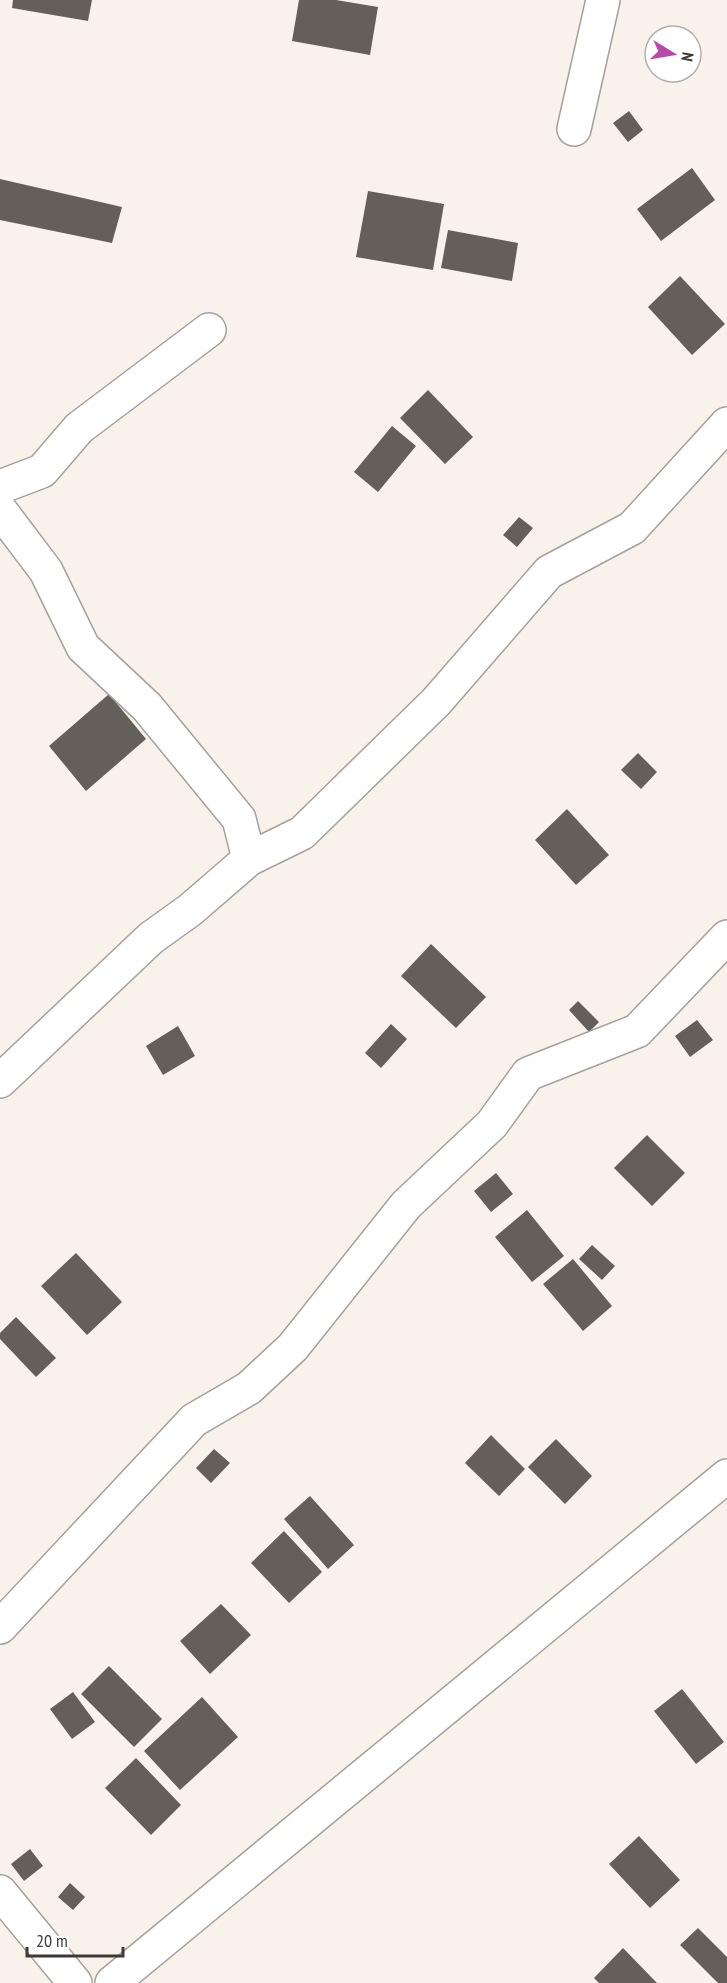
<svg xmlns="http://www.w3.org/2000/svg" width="727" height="1983" viewBox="0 0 727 1983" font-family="'PT Sans Narrow',sans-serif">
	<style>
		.building { fill: #645f59 }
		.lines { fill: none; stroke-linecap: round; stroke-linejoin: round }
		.street-casing { stroke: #a5a09a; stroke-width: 36 }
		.street { stroke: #fff; stroke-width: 33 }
	</style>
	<rect width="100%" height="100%" fill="#f8f2eb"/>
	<path class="building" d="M13,0H92L88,21L12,8Z
		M299,0H336L378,7L370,55L292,41Z
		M629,111L643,130L628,142L613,123Z
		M692,168L715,200L661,241L637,209Z
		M0,179L122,207L112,243L0,220Z
		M368,191L444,204L433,270L356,257Z
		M448,230L518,243L512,281L441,268Z
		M680,276L725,324L692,355L648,307Z
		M428,390L473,437L445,464L400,418Z
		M392,426L416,446L378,492L354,472Z
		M519,517L533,528L517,547L503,535Z
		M109,694L146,739L86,791L49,746Z
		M638,753L657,772L641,789L621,770Z
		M567,809L609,855L576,885L535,840Z
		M431,944L486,997L456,1028L401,976Z
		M578,1001L599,1022L589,1032L569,1010Z
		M697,1020L713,1040L690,1057L675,1036Z
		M391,1024L407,1039L381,1068L365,1053Z
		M178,1026L195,1056L163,1075L146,1046Z
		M647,1135L685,1173L652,1206L614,1168Z
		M496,1173L513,1194L491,1212L474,1191Z
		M527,1210L564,1256L532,1282L495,1237Z
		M592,1245L615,1266L602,1280L579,1259Z
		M76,1253L122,1302L87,1335L41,1286Z
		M573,1259L612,1306L583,1331L543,1284Z
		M16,1317L56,1358L36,1377L0,1339V1333Z
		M491,1435L525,1469L499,1496L465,1463Z
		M556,1439L592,1476L565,1504L528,1467Z
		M214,1449L230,1463L211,1483L196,1468Z
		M310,1496L354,1545L328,1569L284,1519Z
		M284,1531L322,1572L289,1603L251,1563Z
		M221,1604L251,1635L210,1674L180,1641Z
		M109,1666L162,1719L134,1747L81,1694Z
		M682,1689L724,1742L696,1764L654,1711Z
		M73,1692L95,1722L72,1739L50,1709Z
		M202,1697L238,1737L180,1790L144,1751Z
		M136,1758L181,1805L151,1835L105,1788Z
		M639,1836L680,1880L650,1908L609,1864Z
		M30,1849L43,1866L24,1881L11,1864Z
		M70,1883L85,1897L73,1910L58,1897Z
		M698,1928L727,1957V1983H718L680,1945Z
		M623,1948L657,1983H599L594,1978Z"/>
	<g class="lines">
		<defs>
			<path id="street" d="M574,129L603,0
				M0,487L42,471L79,428L209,330
				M0,510L46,571L83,647L147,707L239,819L249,859
				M0,1081L151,938L190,910L249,859L302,833L436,702L549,572L632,528L727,424
				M0,1627L194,1420L249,1388L293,1347L406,1205L492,1124L528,1074L637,1031L727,937
				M0,1892L75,1983
				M112,1983L727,1476"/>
		</defs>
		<use href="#street" class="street-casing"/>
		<use href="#street" class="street"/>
	</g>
	<g transform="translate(673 54) rotate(101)"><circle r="28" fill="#ffffff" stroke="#b1b0af" stroke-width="1.5"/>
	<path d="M0-4.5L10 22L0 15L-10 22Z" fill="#b84baa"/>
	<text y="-9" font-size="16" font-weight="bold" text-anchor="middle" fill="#3c3a37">N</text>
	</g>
	<path d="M27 1947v9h96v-9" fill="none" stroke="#3c3a37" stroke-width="3"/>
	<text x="36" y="1947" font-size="18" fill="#3c3a37" stroke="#ffffff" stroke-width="4.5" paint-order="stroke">20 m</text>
</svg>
